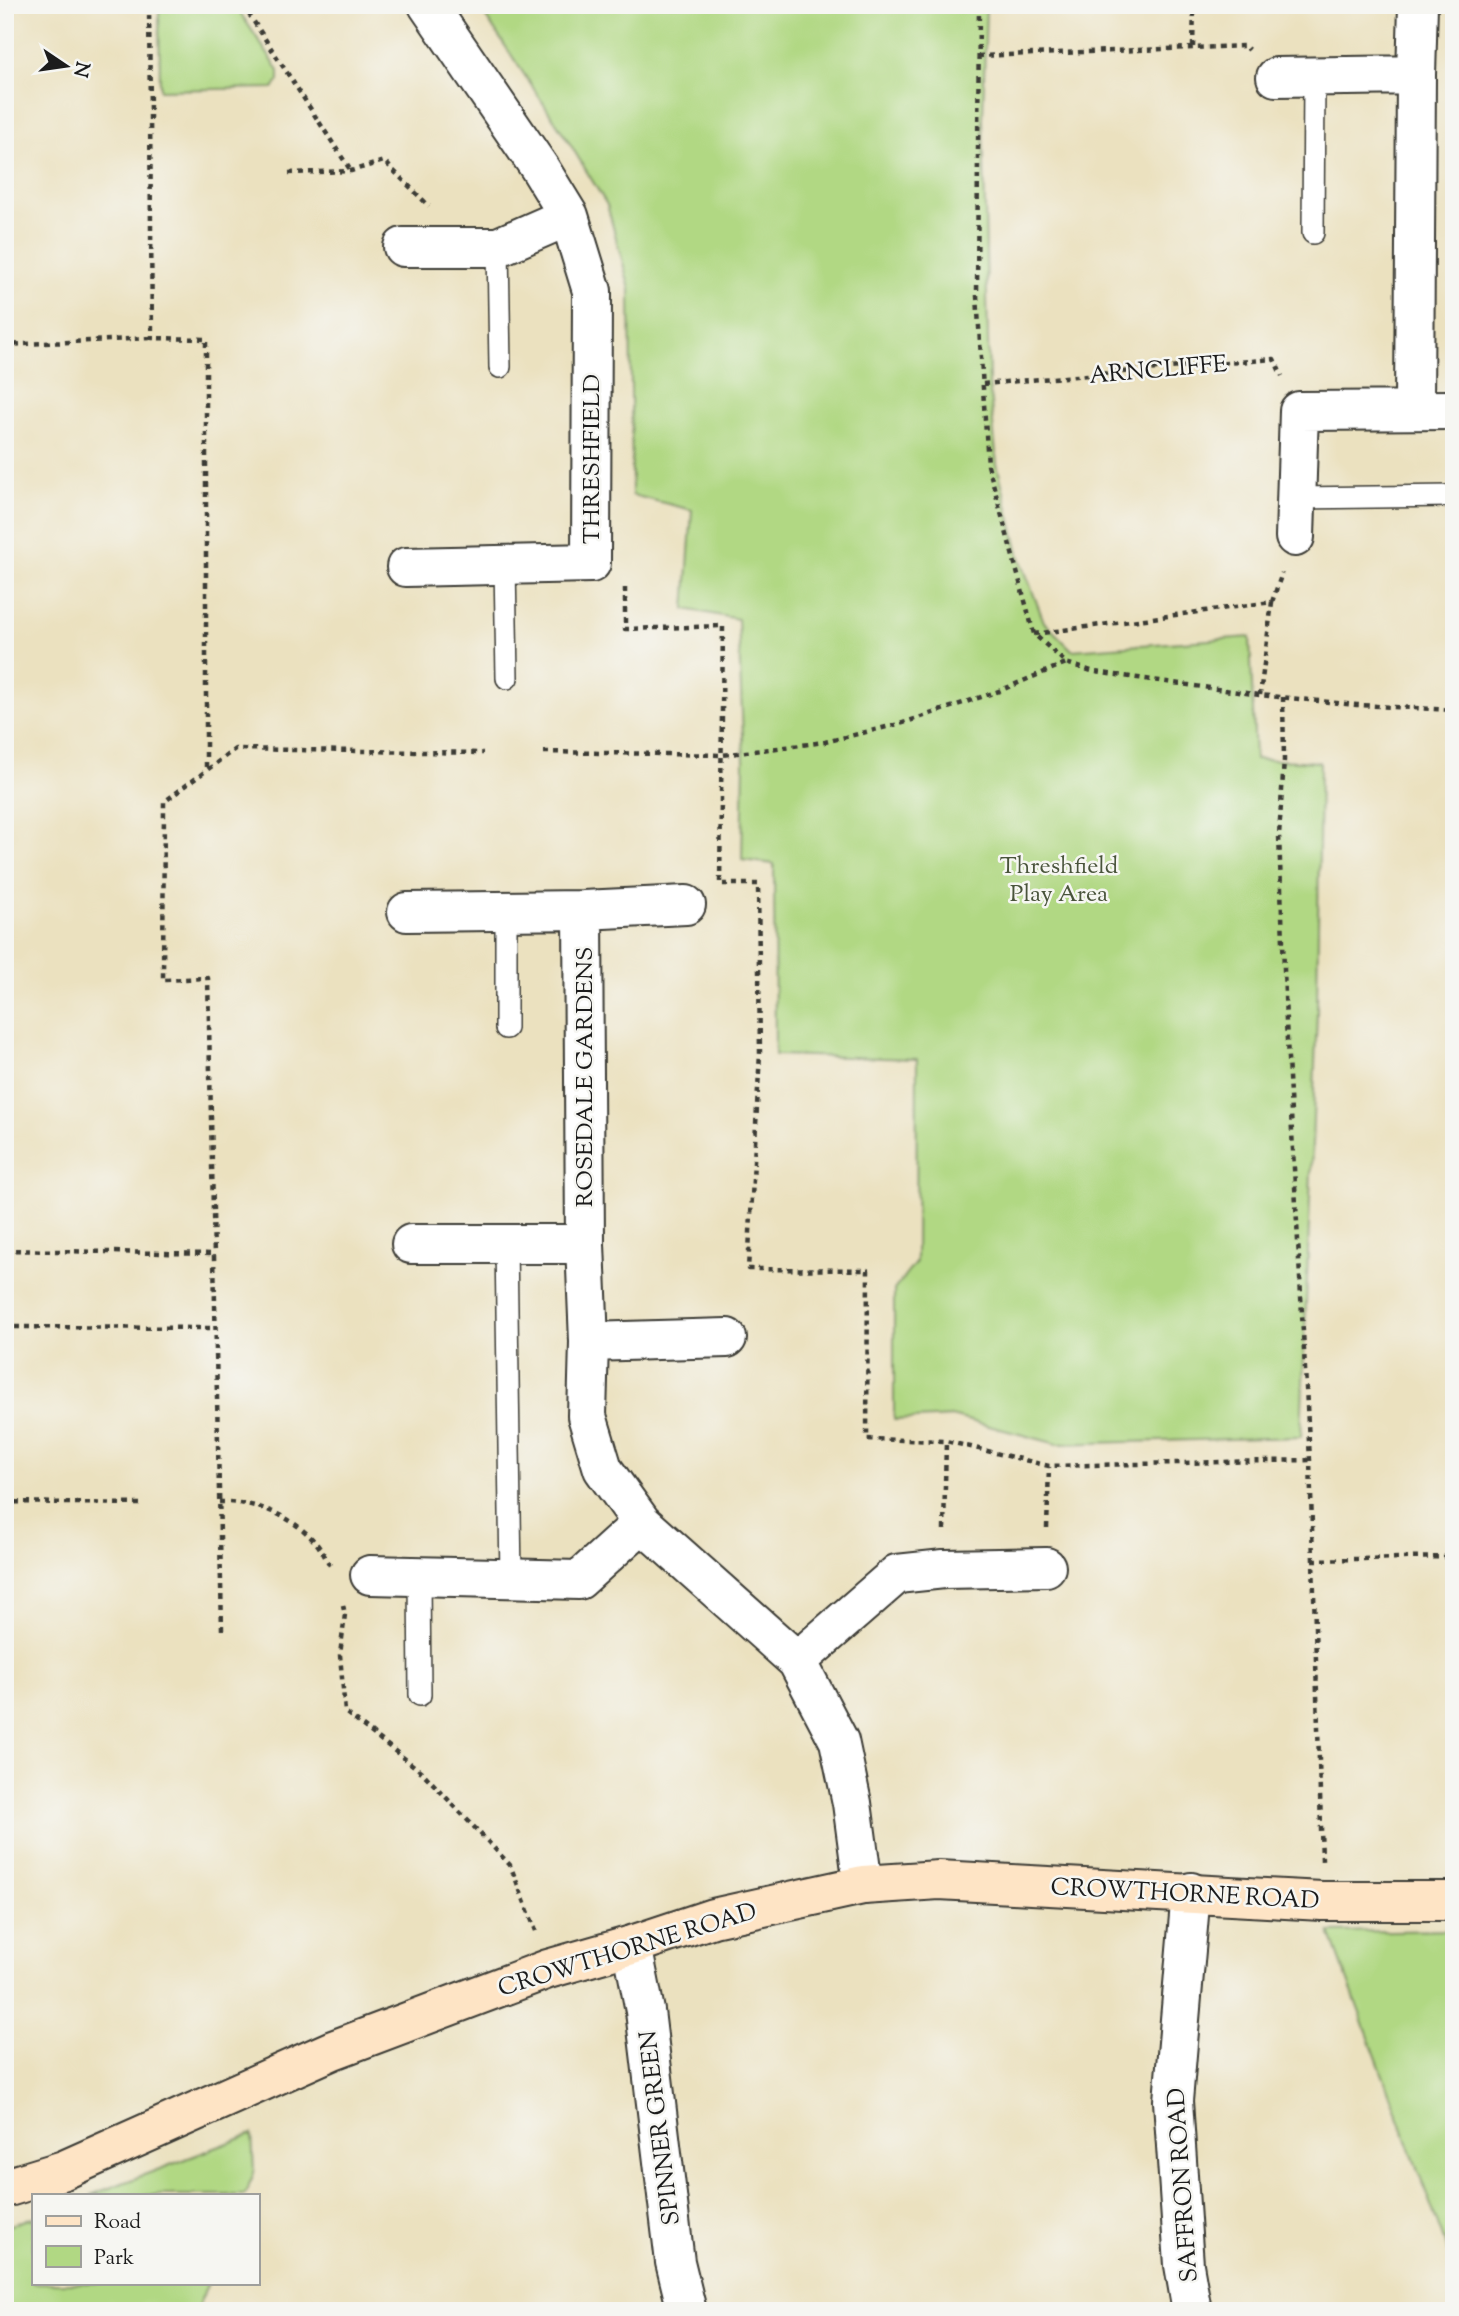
<svg xmlns="http://www.w3.org/2000/svg" width="1459" height="2316" viewBox="0 0 1459 2316" font-family="'Sorts Mill Goudy',serif">
	<style>
		.green { fill: #b1d883; stroke: #667a50; stroke-width: 2 }
		.lines { fill: none; stroke-linecap: round; stroke-linejoin: round }
		.lane-casing { stroke: #3b3a34; stroke-width: 24 }
		.street-casing { stroke: #3b3a34; stroke-width: 42 }
		.secondary-casing { stroke: #3b3a34; stroke-width: 42 }
		.path { stroke: #3b3a34; stroke-width: 4.5; stroke-dasharray: 5 5; stroke-linecap: butt }
		.lane { stroke: #fff; stroke-width: 21 }
		.street { stroke: #fff; stroke-width: 38 }
		.secondary { stroke: #fee4c5; stroke-width: 38 }
		.labels { text-anchor: middle; stroke-width: 5; stroke-linejoin: round; paint-order: stroke }
		.street-label { font-size: 24px; fill: #1c1c1c; stroke: #f6f6f2 }
		.park-label { font-size: 24px; fill: #49543b; stroke: #f6f6f2 }
	</style>
	<rect width="100%" height="100%" fill="#f6f6f2"/>
	<filter id="ink" filterUnits="userSpaceOnUse"><feTurbulence type="fractalNoise" baseFrequency=".0143" numOctaves="2"/><feDisplacementMap in="SourceGraphic" scale="14" xChannelSelector="R" yChannelSelector="G"/><feConvolveMatrix kernelMatrix="1 2 1 2 8 2 1 2 1" color-interpolation-filters="sRGB"/></filter>
	<filter id="wash" filterUnits="userSpaceOnUse"><feTurbulence type="fractalNoise" baseFrequency=".00686" numOctaves="4" result="noise"/><feDisplacementMap in="SourceGraphic" scale="28" xChannelSelector="R" yChannelSelector="G"/><feGaussianBlur stdDeviation="1.57" result="paint"/><feColorMatrix in="noise" values="0 0 0 0 0 0 0 0 0 0 0 0 0 0 0 0 0 1.4 0 .05"/><feComposite in="paint" operator="in"/></filter>
	<g filter="url(#wash)">
		<rect width="100%" height="100%" fill="#ebe1bf"/>
		<path class="green" d="M159,5H235L279,71V81L273,88L160,90Z
			M478,5H986L983,119L987,296L989,383L997,464L1020,558L1044,622L1072,650L1250,637L1255,759L1320,762L1317,1012L1301,1437L1057,1444L955,1417L894,1420V1290L916,1262L917,1059L775,1055L774,864L742,860L744,761L738,619L685,609L692,510L632,495L630,289L607,205L567,139Z
			M1454,1930V2268L1330,1932Z
			M252,2134L254,2173L245,2195H91Z
			M33,2217V2283H208L196,2311H5V2227Z"/>
	</g>
	<g filter="url(#ink)">
		<g class="lines">
			<defs>
				<path id="lane" d="M1313,233L1314,78
					M498,247L500,367
					M1296,498L1454,496
					M505,565L507,678
					M506,1028V911
					M506,1244L511,1578
					M419,1577L420,1695"/>
				<path id="street" d="M1276,77L1416,75
					M403,247H498L569,216
					M1414,410L1416,75L1418,5
					M1295,537L1299,411L1454,410
					M406,567L591,563L592,291L569,216L539,167L428,5
					M583,910L585,1244L589,1342L587,1416L603,1469L642,1523L797,1661L839,1741L852,1803L863,1885
					M407,912L583,910L686,905
					M411,1244H585
					M589,1342L727,1338
					M370,1575L579,1580L642,1523
					M797,1661L897,1574L944,1569L1046,1567
					M1191,1892L1173,2101L1184,2265L1192,2311
					M632,1945L645,2011L675,2262L687,2311"/>
				<path id="secondary" d="M5,2188L64,2170L333,2050L548,1969L632,1945L713,1918L863,1885L939,1880L1322,1901H1454"/>
			</defs>
			<use href="#lane" class="lane-casing"/>
			<use href="#street" class="street-casing"/>
			<use href="#secondary" class="secondary-casing"/>
			<path class="path" d="M149,5L152,338L206,339V770
				M243,5L351,171
				M979,5L977,296L988,465L1034,634L1066,663L1095,672L1260,695L1357,705L1454,710
				M1193,47L1194,5
				M978,56L1245,46L1249,50
				M289,173L351,171L384,161L429,206
				M5,345L152,338
				M983,384L1274,359L1282,376
				M625,588V629L723,626L720,884H758L760,1053L748,1269L868,1270L867,1439L946,1441L1049,1466L1310,1460
				M1272,602L1282,573
				M1034,634L1272,602L1260,695
				M1283,697L1284,760L1279,835L1286,1022L1310,1460L1322,1861
				M544,752L722,755L825,742L903,723L999,691L1066,663
				M5,1250L214,1254
				M5,1327L215,1328
				M5,1502L140,1504
				M219,1502C255,1501 292,1515 316,1543C322,1550 326,1559 331,1567
				M1047,1528L1049,1467
				M944,1530L946,1441
				M1313,1560L1447,1557L1454,1604
				M343,1605L345,1614L340,1655L345,1712L423,1773L510,1865L536,1931
				M222,1630L208,978L163,980L164,802L235,749L483,753"/>
			<use href="#lane" class="lane"/>
			<use href="#street" class="street"/>
			<use href="#secondary" class="secondary"/>
		</g>
	</g>
	<g class="labels">
		<g class="street-label">
			<text transform="translate(1158 369) rotate(-5)" y="8">ARNCLIFFE</text>
			<text transform="translate(591 459) rotate(-90)" y="8">THRESHFIELD</text>
			<text transform="translate(584 1077) rotate(-90)" y="8">ROSEDALE GARDENS</text>
			<text transform="translate(1185 1893) rotate(3)" y="8">CROWTHORNE ROAD</text>
			<text transform="translate(627 1949) rotate(-17)" y="8">CROWTHORNE ROAD</text>
			<text transform="translate(659 2128) rotate(-97)" y="8">SPINNER GREEN</text>
			<text transform="translate(1182 2185) rotate(-94)" y="8">SAFFRON ROAD</text>
		</g>
		<g class="park-label">
			<text x="1059" y="873">Threshfield<tspan x="1059" dy="28">Play Area</tspan></text>
		</g>
	</g>
	<rect width="1459" height="2316" fill="none" stroke="#f6f6f2" stroke-width="28"/>
	<rect x="32" y="2194" width="228" height="91" fill="#f6f6f2" stroke="#9f9f9c" stroke-width="2"/>
	<rect x="46" y="2216" width="35" height="10" fill="#fee4c5" stroke="#9f9f9c" stroke-width="2"/>
	<text x="94" y="2228" font-size="21" fill="#1c1c1c">Road</text>
	<rect x="46" y="2246" width="35" height="21" fill="#b1d883" stroke="#9f9f9c" stroke-width="2"/>
	<text x="94" y="2264" font-size="21" fill="#1c1c1c">Park</text>
	<g transform="translate(66 66) rotate(103)" stroke="#f6f6f2" stroke-width="5" paint-order="stroke">
	<path d="M0-5L12 26L0 18L-12 26Z" fill="#1c1c1c"/>
	<text y="-10" font-size="19" font-weight="bold" text-anchor="middle" fill="#1c1c1c">N</text>
	</g>
</svg>
